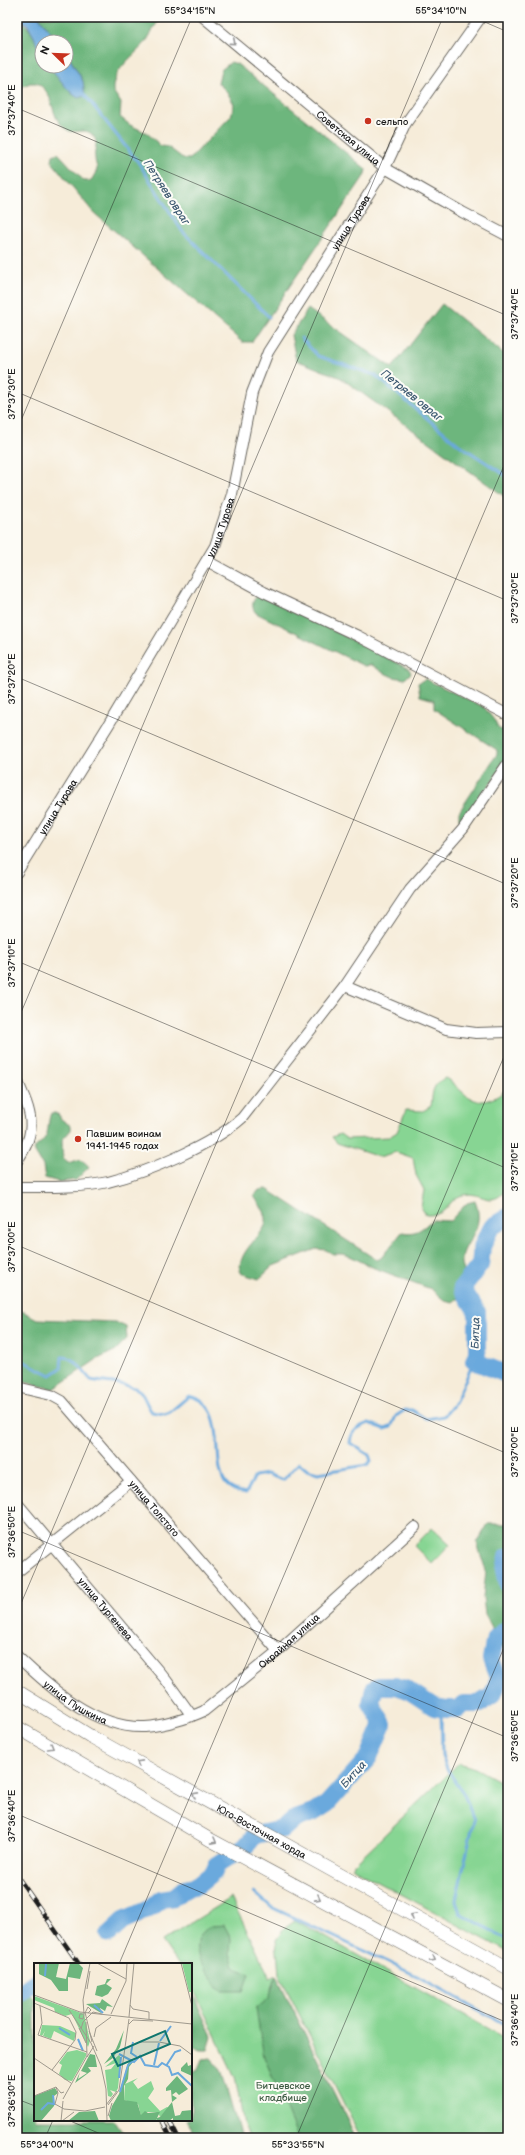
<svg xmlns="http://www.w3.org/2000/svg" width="525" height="2155" viewBox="0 0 525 2155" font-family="'Balsamiq Sans',sans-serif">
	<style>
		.green { fill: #87d593; stroke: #527858 }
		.forest { fill: #6db67d; stroke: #44694c }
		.water { fill: #6aa9dd; stroke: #43627c }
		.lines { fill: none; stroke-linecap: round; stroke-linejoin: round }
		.stream { stroke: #6aa9dd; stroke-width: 3 }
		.river { stroke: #6aa9dd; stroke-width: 18 }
		.minor-casing { stroke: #68655e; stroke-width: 12 }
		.major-casing { stroke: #68655e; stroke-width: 14 }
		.minor { stroke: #fff; stroke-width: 10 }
		.major { stroke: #fff; stroke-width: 13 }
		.rail-casing { stroke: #1c1c1c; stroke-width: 4.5 }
		.rail { stroke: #fdfcf7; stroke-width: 3; stroke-dasharray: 9; stroke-linecap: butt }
		.oneway { stroke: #999 }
		.ticks { fill: none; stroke: #1c1c1c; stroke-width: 1; stroke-opacity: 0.45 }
		.poi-dot { fill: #c8321e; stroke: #fdfcf7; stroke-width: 1.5 }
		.labels { text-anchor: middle; stroke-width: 4; stroke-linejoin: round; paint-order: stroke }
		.poi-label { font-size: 10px; fill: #1c1c1c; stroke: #fdfcf7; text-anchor: start }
		.street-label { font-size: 10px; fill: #1c1c1c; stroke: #fdfcf7 }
		.park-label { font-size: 10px; fill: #415d46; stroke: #fdfcf7 }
		.water-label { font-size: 11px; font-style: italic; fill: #3f5b73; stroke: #fdfcf7 }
		.inset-river { fill: none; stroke: #6aa9dd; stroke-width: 2 }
		.inset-road { fill: none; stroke: #9f998d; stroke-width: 1 }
		.view { fill: #0f766e; fill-opacity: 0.15; stroke: #0f766e; stroke-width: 2 }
		.inset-edge { fill: none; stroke: #1c1c1c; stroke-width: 2 }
		.neatline { fill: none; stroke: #1c1c1c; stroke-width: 1.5 }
		.ticks-label { font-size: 10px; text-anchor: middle; fill: #1c1c1c }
	</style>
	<rect width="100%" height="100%" fill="#fdfcf7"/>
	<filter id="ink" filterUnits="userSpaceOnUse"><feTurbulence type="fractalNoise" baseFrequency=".025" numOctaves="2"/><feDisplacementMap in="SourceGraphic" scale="8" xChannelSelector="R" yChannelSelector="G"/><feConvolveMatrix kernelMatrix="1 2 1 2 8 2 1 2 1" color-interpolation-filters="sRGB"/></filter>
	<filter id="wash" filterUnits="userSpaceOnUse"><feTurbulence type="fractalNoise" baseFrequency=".012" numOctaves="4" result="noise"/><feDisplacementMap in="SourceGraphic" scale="16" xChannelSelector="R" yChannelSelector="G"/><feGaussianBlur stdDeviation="0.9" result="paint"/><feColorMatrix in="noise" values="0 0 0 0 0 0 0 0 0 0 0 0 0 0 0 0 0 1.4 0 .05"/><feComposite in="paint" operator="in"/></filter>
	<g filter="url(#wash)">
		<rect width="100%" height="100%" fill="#f6ecd9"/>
		<path class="green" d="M445,1078C461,1086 469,1108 491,1099C498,1097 504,1092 508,1086V1188C489,1211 483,1190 463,1195C446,1199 451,1216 426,1215L421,1207L424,1190L416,1175L413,1158L396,1152L379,1157L337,1143L332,1137L340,1134L347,1139L389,1137L397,1132L406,1110L423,1111L431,1106C433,1093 431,1085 445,1078Z
			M432,1528L450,1545L432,1564L414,1546Z
			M459,1763L475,1768L508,1786V1952L351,1867Z
			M231,1898L270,1978L276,1975L356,2138H250L244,2125L235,2077L191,1984V1964H178L162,1941Z
			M295,1920L508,2040V2138H361L279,1974L276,1940L285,1927Z"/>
		<path class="forest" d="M39,17H162C154,25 151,35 145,43C132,58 112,70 113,91L121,103L120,117L130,125L147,133L161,146L168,147L184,159H190L231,116L234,104L227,92L218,83L221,70L231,62L237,64L366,169L365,175L252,342H242L93,212L52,162L53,155L58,153L84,181H91L97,170C97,165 95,163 95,158C93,151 99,144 94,137C86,125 75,136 66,129C53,120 54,106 48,94C45,89 41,86 37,83H30L17,89V18C32,27 42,49 42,66H48L59,75L72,94L83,81L66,52V42H58Z
			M442,304L508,357V499L341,378L296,360L291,335L308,309L392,368Z
			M258,594L304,616L310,622L319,623L409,669L411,673L405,679L393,677L382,672L372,665L364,666L256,613C250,606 253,600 258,594Z
			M425,679L484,707L494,720L498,728L501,730L508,728V758L463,823L459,820V812L497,754V750L434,709V700L420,696L418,683Z
			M51,1113H55L59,1115L61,1119L71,1126V1130L62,1140C63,1148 60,1158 68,1163C78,1160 81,1157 89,1167L76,1180L59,1182L45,1178L43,1166L34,1151C35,1145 41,1144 44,1139C50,1131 47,1122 51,1113Z
			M267,1189L377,1260L381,1258L402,1232C416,1235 422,1229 432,1220L450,1221L467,1203L475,1201C489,1236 453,1244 464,1271L458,1288L459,1297L453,1302L444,1300L431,1289L374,1268L350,1256L342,1254H333L326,1250L316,1249L273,1266L259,1279L240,1273C237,1247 269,1234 266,1218C265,1210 258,1203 254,1196L259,1190Z
			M17,1310L24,1312L37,1319L115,1322L126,1327L127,1339L116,1350L96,1360L53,1389L17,1380Z
			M488,1524H508V1656L485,1615L483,1597L486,1571L477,1543Z
			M224,1925L231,1938L230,1953L234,1967L249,1974L243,1991H222C208,1977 181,1944 208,1927C212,1925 219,1926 224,1925Z
			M276,1975L356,2138H298L264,2057L256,2009L269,1998Z
			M17,1982L35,2000V2120H114L126,2138H17Z
			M191,1990L212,2037L208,2050H201L191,2045Z
			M211,2058L221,2069L241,2138H196L187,2120H191V2073L198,2069L202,2059Z"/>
		<path class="water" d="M17,17H39L58,42H42V60L34,37L27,24Z
			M66,52L83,81L85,96L78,98C66,91 59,76 48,66H66Z"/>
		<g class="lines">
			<path class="stream" d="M84,94L138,162L182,231L269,317
				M301,338L318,356L375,375L458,444L508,477
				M17,1358L51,1375L61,1368L62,1357C76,1357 82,1371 91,1380C103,1383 133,1383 141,1392C145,1398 147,1406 152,1412L165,1414L170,1412L189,1396C231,1405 209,1462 226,1484C231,1490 239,1492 246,1493L255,1476L267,1474L283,1480L299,1463L307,1470L318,1473L367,1465L371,1461L369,1455L350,1443C351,1431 358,1427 369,1423L385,1429L391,1427L396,1416L405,1410H412L426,1419L444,1416L455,1403L474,1361
				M441,1708L442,1755L447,1769L464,1794L474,1820L456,1900L460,1913L508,1940
				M254,1892L271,1907L417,1976L508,2026"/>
			<path class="river" d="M508,1217L493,1226L489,1231L482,1247L480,1265L462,1288L477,1312V1353L474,1361L508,1375
				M508,1557L505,1569L508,1585
				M109,1934L124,1920L151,1908L161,1899L174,1897L185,1888L198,1885L214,1872L217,1865L245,1847L255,1835L283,1829L293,1820L313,1813L327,1804L369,1757L383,1724L371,1703L374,1689L379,1686H396L408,1690L434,1707L446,1709H458L463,1704H479L492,1696L496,1687L498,1678L491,1659L495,1638L508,1629
				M17,1995L35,1982"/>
		</g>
	</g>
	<g filter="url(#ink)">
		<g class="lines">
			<defs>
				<g id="minor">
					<path id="s1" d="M203,17L385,168L462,212L508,236"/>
					<path d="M207,561L264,592L358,636L508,715"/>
					<path id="s2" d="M17,872L109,724L215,546L232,494L252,393L268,352L385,168L406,123L481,17"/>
					<path d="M345,986L446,1029L476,1033L508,1032"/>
					<path d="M17,1080C31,1112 39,1130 17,1161"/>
					<path d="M17,1187C46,1187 80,1188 108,1182C148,1172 212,1145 242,1118L345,986L410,889L463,829L508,763"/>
					<path id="s3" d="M17,1387L51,1395L62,1401L278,1651"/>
					<path id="s4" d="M17,1503L166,1680L192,1716"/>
					<path d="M17,1572L131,1481"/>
					<path id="s5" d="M17,1656C50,1688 95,1729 145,1727C163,1726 189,1718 204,1711L278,1651L415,1527"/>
				</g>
				<g id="major">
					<path id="s6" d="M17,1691L90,1736L508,1968"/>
					<path d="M17,1727L209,1839L508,2000"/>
				</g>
			</defs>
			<use href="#minor" class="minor-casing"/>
			<use href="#major" class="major-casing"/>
			<use href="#minor" class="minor"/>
			<use href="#major" class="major"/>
			<defs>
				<path id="rail" d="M17,1876L79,1964
					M162,2120L171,2138
					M169,2120L178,2138"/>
			</defs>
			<use href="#rail" class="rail-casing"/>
			<use href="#rail" class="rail"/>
		</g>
		<defs><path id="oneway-chevron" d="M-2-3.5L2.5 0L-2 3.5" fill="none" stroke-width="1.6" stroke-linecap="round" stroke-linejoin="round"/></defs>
		<g class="oneway">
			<use href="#oneway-chevron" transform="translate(233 42) rotate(40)"/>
			<use href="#oneway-chevron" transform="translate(51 1747) rotate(30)"/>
			<use href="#oneway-chevron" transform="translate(139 1763) rotate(-151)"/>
			<use href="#oneway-chevron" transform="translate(195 1795) rotate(-151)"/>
			<use href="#oneway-chevron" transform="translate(214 1841) rotate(29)"/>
			<use href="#oneway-chevron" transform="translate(318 1898) rotate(28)"/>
			<use href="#oneway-chevron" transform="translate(413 1916) rotate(-151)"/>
			<use href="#oneway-chevron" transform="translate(433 1959) rotate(29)"/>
		</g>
	</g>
	<path class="ticks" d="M473,17L508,32M17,108L508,316M17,392L508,601M17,430L192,17M17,677L508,885M17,961L508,1169M17,1022L443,17M17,1245L508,1454M17,1530L508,1738M17,1613L508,456M17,1814L508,2023M119,1964L508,1047M17,2099L35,2106M68,2120L110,2138M45,2138L53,2120M296,2138L508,1638"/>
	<g class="poi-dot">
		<circle cx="368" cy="121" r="4"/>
		<circle cx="78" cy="1139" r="4"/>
	</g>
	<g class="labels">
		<g class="poi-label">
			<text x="376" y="125">сельпо</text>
			<text x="86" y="1137">Павшим воинам<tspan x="86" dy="12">1941-1945 годах</tspan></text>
		</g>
		<g class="street-label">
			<text dy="4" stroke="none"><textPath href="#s1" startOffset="189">Советская улица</textPath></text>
			<text dy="4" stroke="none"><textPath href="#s2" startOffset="737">улица Турова</textPath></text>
			<text dy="4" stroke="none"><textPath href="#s2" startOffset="401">улица Турова</textPath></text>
			<text dy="4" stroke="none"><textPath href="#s2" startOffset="77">улица Турова</textPath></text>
			<text dy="4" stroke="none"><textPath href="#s3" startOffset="189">улица Толстого</textPath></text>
			<text dy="4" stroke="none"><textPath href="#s4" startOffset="138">улица Тургенева</textPath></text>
			<text dy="4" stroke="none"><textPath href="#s5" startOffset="322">Окрайная улица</textPath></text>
			<text dy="4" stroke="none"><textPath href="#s5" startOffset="75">улица Пушкина</textPath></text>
			<text dy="4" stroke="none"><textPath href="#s6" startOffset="282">Юго-Восточная хорда</textPath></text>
		</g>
		<g class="park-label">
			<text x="283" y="2089">Битцевское<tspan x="283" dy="12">кладбище</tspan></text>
		</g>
		<g class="water-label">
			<text transform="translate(167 192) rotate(57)" y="4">Петряев овраг</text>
			<text transform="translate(412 395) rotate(39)" y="4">Петряев овраг</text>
			<text transform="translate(475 1333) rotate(-88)" y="4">Битца</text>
			<text transform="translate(353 1774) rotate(-48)" y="4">Битца</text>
		</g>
	</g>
	<g transform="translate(34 1963)">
		<rect width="158" height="158" fill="#f6ecd9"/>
		<path d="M148,0H157L158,29H155ZM0,33L50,51L56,78L54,84L38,51L31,53L21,49L20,45L0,37ZM8,62L26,63L42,70L40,78L20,68L17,76L9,73L11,68L8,73L6,72ZM43,87L52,90V93L38,118L31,117L25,111L28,102L25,100L33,89ZM85,92L87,95L84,125L82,129L76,127L79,131L77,134L74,133L71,107L77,106L82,100L71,104ZM104,115L99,119L104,126L117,118L120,126L114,135L126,148L133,144L135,145L126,154L124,149H111L107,153L104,141L90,137L91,121Z" fill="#87d593"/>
		<path d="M5,0H25L22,14L32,16L36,0H44L49,5L46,16L34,14V28H25L17,17L5,11ZM73,16H77L72,21L78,25L74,31L68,34L61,32L63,23L71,21ZM68,36L79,44L73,43L71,48L66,45L67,50L52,41L66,40ZM90,67L86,84L79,95L70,101L82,86ZM56,91L61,92L63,104H54L57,108L41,120L46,109L44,116L53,110L47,108ZM98,96L99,99L95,104L94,116L90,123V137L103,139L107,152L111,148L114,150L123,149H126L123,155L126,154L138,139L137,127L132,128V125L143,113L154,126L145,132L142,129L138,132L143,135L138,139L141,153L146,152L148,148L158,147V158H139V155L135,158H122L123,156L121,158H77L75,153L78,143L85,131L94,100ZM153,99L154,103L157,102L158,113L147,108V105ZM21,125L24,130L20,133V143L7,158H0V133ZM61,148L65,158H34L45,149Z" fill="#6db67d"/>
		<path class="inset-river" d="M11,13L12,1M60,42L69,50M25,65L36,72M44,76L49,88M126,78L137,63M99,79L97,90L103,94M85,91L100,99L106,93L111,102L124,104L128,100L135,104L138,112L144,110L158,123M120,102L125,80M132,103L141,89L147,87M85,115L87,94M86,129L94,102L99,98M7,147L14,140L20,141L19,132"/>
		<path class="inset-road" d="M63,0L92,16M147,0L158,43M53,26L56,8M0,32L46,49L158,61M0,40L35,55L42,69L41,77L18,107M96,42L99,46L115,49V56M35,47L57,80L67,103L72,126L73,158M51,49L58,79M51,50L54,44L57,47L54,50M50,51L49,37L56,0M77,51L92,18L93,0M50,52L49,56L45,55L46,51H51M95,54L100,0M95,61L99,57L119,58M45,65L52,80M47,66L49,59L59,49L68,51M55,68L63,88M4,72L53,89M4,72L8,60L6,43M60,74L62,65L77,54M105,79H125L146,83L158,92M53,94L60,83M0,95L37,120M30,129L27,130L22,124L24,130L21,141L30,146L51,148L71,144M0,133L22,124M29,136L53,93L52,59M72,142L83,128M74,142L85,127L95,56M74,153L78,140M27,158L29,138M28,158L40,149"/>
		<path class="view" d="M131,68L136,81L84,103L78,91Z"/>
		<rect width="158" height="158" class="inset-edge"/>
	</g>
	<rect width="525" height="2155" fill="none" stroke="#fdfcf7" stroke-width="44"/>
	<g transform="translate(54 54) rotate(293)"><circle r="19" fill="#fdfcf7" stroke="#a3a29f"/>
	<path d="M0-3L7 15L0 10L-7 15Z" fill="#c8321e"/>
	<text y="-6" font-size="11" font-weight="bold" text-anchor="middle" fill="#1c1c1c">N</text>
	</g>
	<rect x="22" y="22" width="481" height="2111" class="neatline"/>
	<g class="ticks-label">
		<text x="190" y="14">55°34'15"N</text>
		<text x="441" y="14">55°34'10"N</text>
		<text transform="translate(11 110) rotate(-90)" y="4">37°37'40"E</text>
		<text transform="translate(514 314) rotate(-90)" y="4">37°37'40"E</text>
		<text transform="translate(11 394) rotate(-90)" y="4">37°37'30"E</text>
		<text transform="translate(514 598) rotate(-90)" y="4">37°37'30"E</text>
		<text transform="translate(11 679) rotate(-90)" y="4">37°37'20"E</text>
		<text transform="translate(514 883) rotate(-90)" y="4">37°37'20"E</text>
		<text transform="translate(11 963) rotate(-90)" y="4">37°37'10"E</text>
		<text transform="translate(514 1167) rotate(-90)" y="4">37°37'10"E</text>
		<text transform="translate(11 1247) rotate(-90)" y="4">37°37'00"E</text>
		<text transform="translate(514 1452) rotate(-90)" y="4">37°37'00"E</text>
		<text transform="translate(11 1532) rotate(-90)" y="4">37°36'50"E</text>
		<text transform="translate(514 1736) rotate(-90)" y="4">37°36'50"E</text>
		<text transform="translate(11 1816) rotate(-90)" y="4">37°36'40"E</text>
		<text transform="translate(514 2020) rotate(-90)" y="4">37°36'40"E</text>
		<text transform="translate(11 2101) rotate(-90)" y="4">37°36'30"E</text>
		<text x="47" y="2148">55°34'00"N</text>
		<text x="298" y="2148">55°33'55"N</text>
	</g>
</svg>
